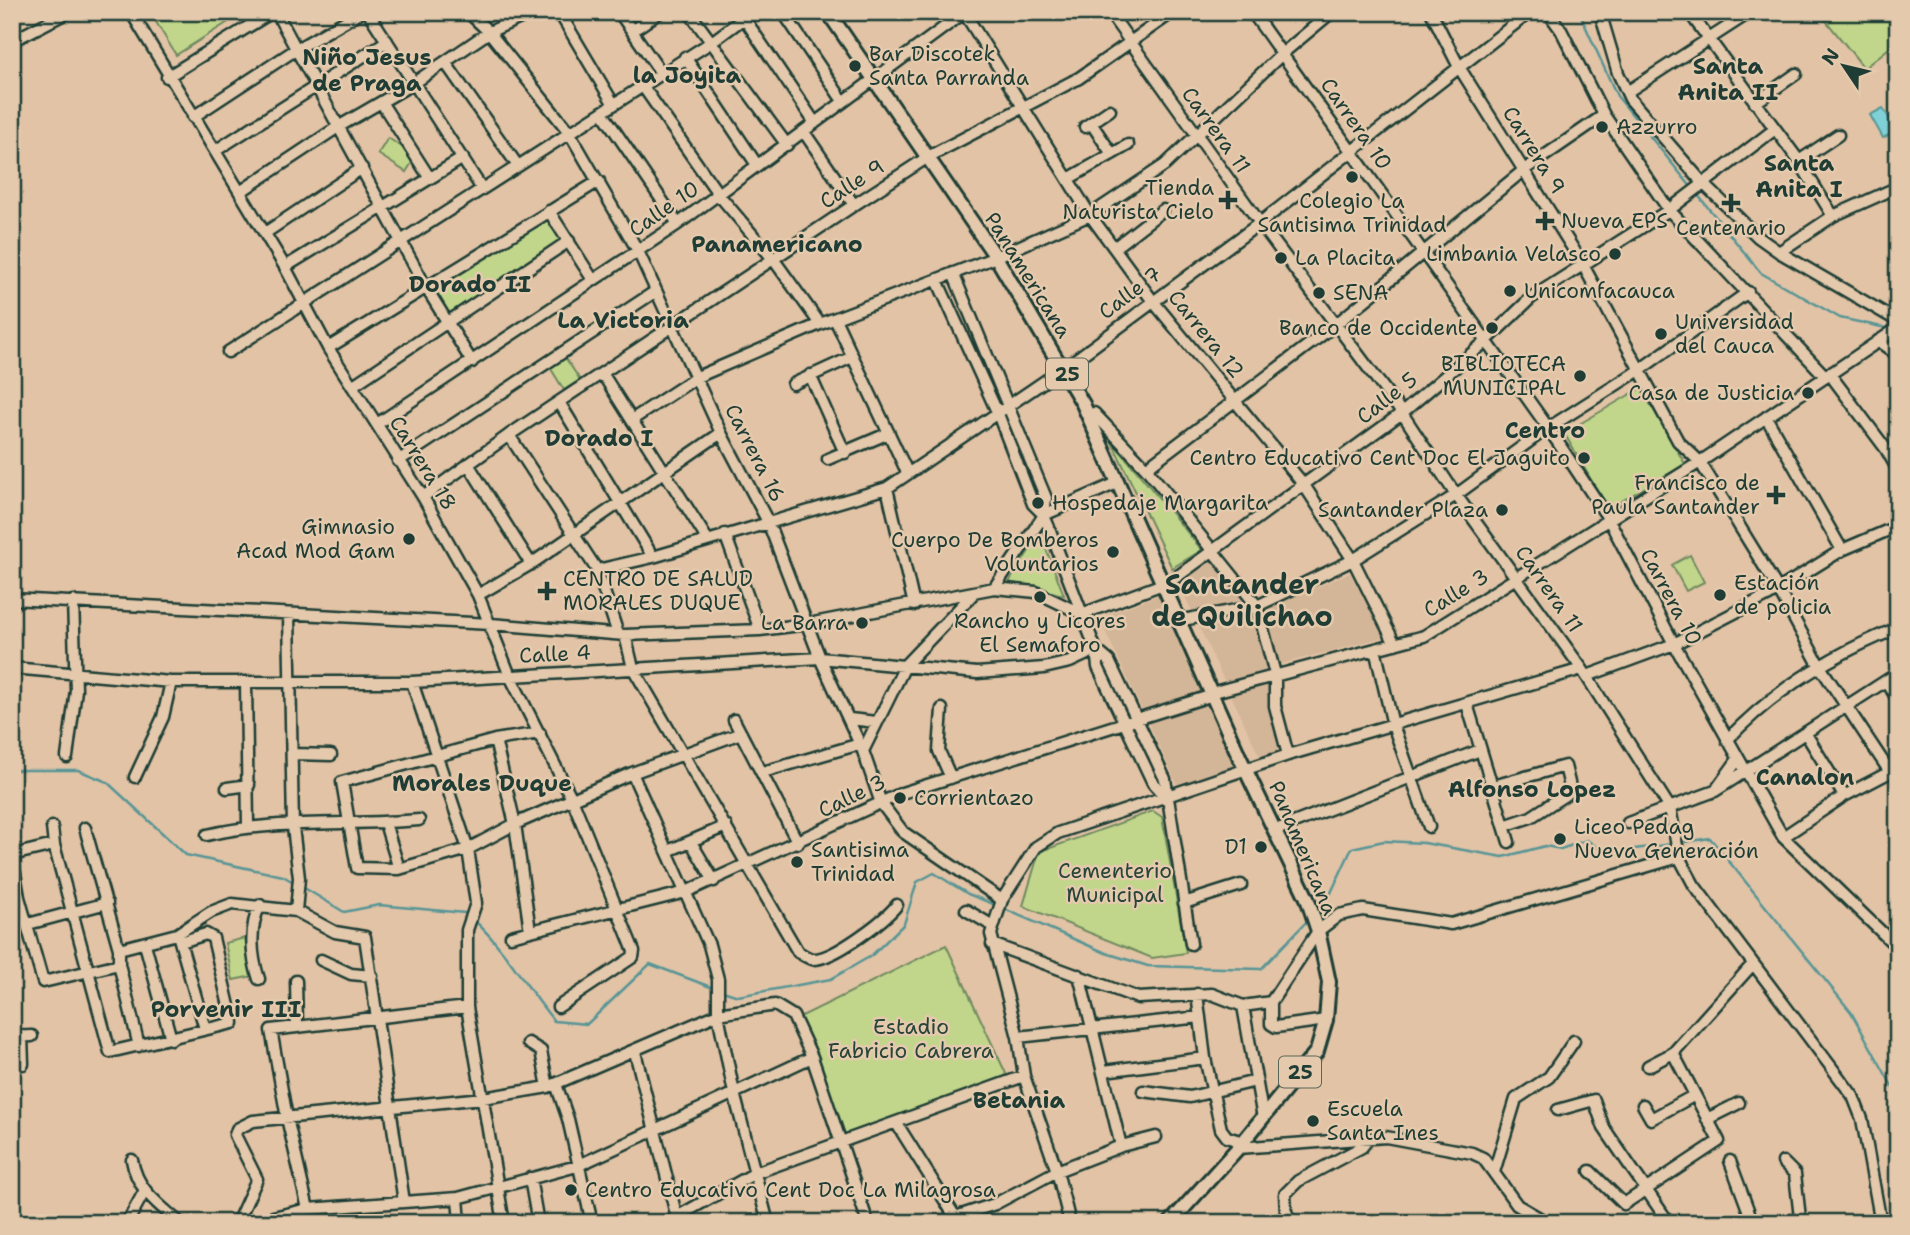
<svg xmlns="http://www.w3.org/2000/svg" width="1910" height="1235" viewBox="0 0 1910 1235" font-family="'Shantell Sans',sans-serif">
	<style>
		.built { fill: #d3b597 }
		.green { fill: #c1d68b; stroke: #708a60; stroke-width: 2 }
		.water { fill: #7fd0d7; stroke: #599596; stroke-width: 2 }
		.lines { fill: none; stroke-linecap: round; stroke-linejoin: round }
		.stream { stroke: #599596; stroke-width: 2.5 }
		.minor-casing { stroke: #1f3d34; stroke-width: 15 }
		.major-casing { stroke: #1f3d34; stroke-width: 18 }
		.minor { stroke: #e4c9ac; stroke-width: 10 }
		.major { stroke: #e4c9ac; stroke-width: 12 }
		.poi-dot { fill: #1f3d34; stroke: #e4c9ac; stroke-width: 2.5 }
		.labels { text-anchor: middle; stroke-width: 5; stroke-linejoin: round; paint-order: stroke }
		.shield { fill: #e4c9ac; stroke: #5a6758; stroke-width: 2 }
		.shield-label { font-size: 19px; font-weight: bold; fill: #1f3d34 }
		.poi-label { font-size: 21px; fill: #1f3d34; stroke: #e4c9ac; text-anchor: start }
		.street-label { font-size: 21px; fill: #1f3d34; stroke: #e4c9ac }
		.park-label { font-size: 21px; fill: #274538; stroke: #e4c9ac }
		.neighbourhood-label { font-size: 23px; font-weight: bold; fill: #1f3d34; stroke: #e4c9ac }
		.district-label { font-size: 28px; font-weight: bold; fill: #1f3d34; stroke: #e4c9ac }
	</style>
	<rect width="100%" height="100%" fill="#e2c3a5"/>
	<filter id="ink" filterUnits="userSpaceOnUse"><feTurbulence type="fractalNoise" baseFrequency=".0143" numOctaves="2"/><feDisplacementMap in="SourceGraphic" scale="14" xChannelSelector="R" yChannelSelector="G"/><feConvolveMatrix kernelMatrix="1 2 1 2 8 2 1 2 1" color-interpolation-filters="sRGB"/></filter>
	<g filter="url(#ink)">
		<path class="built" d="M1213,560L1254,612L1269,669L1283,752L1260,757L1179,584Z
			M1350,573L1384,637L1277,665L1263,610Z
			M1161,594L1237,766L1177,784L1099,618Z"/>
		<path class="green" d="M150,12H244L176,55Z
			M1819,12H1898V41L1864,68Z
			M388,138L416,156L406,172L378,154Z
			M549,215L566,242L450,316L433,287Z
			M563,354L580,380L564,390L548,364Z
			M1641,388L1685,464L1608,509L1564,433Z
			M1111,440L1202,550L1172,568Z
			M1040,534L1064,595L1009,582Z
			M1690,555L1704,582L1686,591L1672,565Z
			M1153,811L1162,817L1186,953L1152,958L1023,906L1039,852Z
			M245,938L253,976L233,980L225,943Z
			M946,945L1008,1078L846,1135L841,1132L800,1017Z"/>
		<path class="water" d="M1883,108L1897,131L1883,138L1870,115Z"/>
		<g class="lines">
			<path class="stream" d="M1579,12L1617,96L1692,188
				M1697,194L1761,273L1840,318L1891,329
				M12,770H78L107,782L186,855L283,876L295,883
				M1679,843L1710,838L1851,1012L1896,1093L1898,1105
				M301,886L344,912L379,905L465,913L470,917
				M1002,908L1106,953L1148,966L1261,969L1309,919
				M1316,911L1329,897L1352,848L1384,841L1424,843L1503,857L1545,846L1561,849L1587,840L1605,853L1672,844
				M475,921C506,950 527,988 554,1021L587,1024L650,964L716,989
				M723,991L738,996L831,979L871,956L904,924L917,882L934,873L968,894L996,905"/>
			<defs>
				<path id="minor" d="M131,12L285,267L328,348L423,497L478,595L510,676L573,801L634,951L633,957L558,1007
					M276,12L427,289L472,362
					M368,12L482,189
					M468,12L489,32L569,132L638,251L721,433L768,522L820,658L863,751L881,803L903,832L1002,900
					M559,12L613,103
					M619,12L661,73
					M689,12L787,145
					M740,12L815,123
					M783,12L843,101
					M964,12L1090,215L1152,300L1304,485L1353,560L1395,644
					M1109,12L1260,223L1402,413L1456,495L1582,669L1670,808L1679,857L1694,885L1853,1096L1862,1119L1881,1223
					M1252,12L1549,429L1608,518L1674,644L1783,837L1898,948
					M1431,12L1459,67L1582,263L1678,441L1700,462L1778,589L1819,665L1890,772
					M1548,12L1561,30L1604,115L1669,210L1825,376
					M1600,12L1618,73L1630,99L1702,182L1758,237L1779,252L1898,321
					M1689,12L1799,161L1833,216
					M632,31L660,12
					M12,41L68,12
					M685,57L757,165
					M445,62L518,166
					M167,77L272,12
					M642,85L719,195L774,260L820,324
					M1627,92L1749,13
					M381,102L429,177
					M1755,103L1796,74
					M602,112L678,224
					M193,117L295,50L361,12
					M1091,123L1112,154
					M1085,127L1110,110
					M804,132L854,205
					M215,151L387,41
					M1799,161L1838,135
					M1068,179L1128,145
					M240,192L338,127L414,83L489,32L534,12
					M549,211L593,280
					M265,233L362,168
					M1114,248L1163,210
					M1779,252L1833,216L1898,187
					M1000,255L1090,215L1165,165L1283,53L1332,12
					M285,267L463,158
					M953,273L1046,498L1044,515
					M937,280L998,414L1033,504L1044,515L1096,650L1098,667L1153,783L1165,797
					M835,319L907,472
					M1878,341L1898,355
					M328,348L599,181
					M228,352L713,41L752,12
					M602,373L707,539
					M1829,373L1886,449L1898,470
					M810,375L845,453
					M793,384L852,357
					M352,386L569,241
					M559,402L653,557
					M1094,413L1146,468L1257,606L1275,674V706L1288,755
					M1766,417L1842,550
					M633,419L697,377L820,324L996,257
					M377,424L678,224L965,12
					M509,435L597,570L618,634
					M828,459L889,433
					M398,461L656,291
					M468,464L531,564
					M1146,468L1335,325L1524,170L1604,115
					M887,488L914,605
					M423,497L509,435L854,205L928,157L1079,78L1173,12
					M725,534L760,630
					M597,570L653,557L887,488L1064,368L1260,223L1530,12
					M994,588L1044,515L1117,483
					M478,595L531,564L721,433
					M12,599L491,624L625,635L760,630L808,624L994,588L1036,592L1082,614L1171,581L1402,413L1485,342L1531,298L1669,210L1775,129
					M289,614L293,827L299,878L296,911
					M1188,619L1257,606L1353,560L1456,495L1545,430L1641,369L1748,292
					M625,635L633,668L798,952C802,954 809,959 813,959C833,960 885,920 897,905
					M1375,649L1393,725L1429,827
					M1096,650L1109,661L1165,779L1191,944
					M12,668L171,682H412L820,658L977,673L1044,668L1070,662L1096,650
					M1587,676L1674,644L1769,595L1842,550L1898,526
					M1886,681L1898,700
					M246,682L248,825
					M412,682L468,849L476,903L467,930V1007L504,1223
					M1218,691L1424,636L1700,462L1898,328
					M1467,704L1509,842
					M942,709L939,751L951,778
					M850,719L876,722
					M734,720L798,843
					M540,733L495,740L342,782L357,868L399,869L468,849L515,824L632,773L741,733
					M1806,734L1844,796
					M495,740L515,824L530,931
					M1727,740C1775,689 1833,654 1898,628
					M863,751L906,664L972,595
					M294,754L331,755
					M67,757L76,690L73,601
					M763,772L860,744
					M632,773L709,945L718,979V1014L734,1093L768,1223
					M135,777L163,717L171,682
					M1493,786L1565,766L1571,791L1531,817L1504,826
					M1718,787L1738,759
					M227,788L249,785
					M385,823L399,869
					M1628,823L1715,791L1898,673
					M52,827L54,845L110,1052L233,1023L213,938L206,934L181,942
					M85,828L119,949V964L139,1046
					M1276,830L1480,750
					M207,835C274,819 350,826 419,820
					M1783,837L1844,796L1890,772L1898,771
					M691,842L714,881
					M668,851L726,826
					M12,855L19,897L43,982L119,964
					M12,855L54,845
					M1184,903L1241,885
					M966,910L993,926
					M28,924L107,903
					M511,936L686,892L902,793L1213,695
					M179,938L205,1029
					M145,944L171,1039
					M992,944L1138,998L1212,994L1243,1006L1271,1002L1318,931L1339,915L1363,910L1451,924L1679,857
					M119,949L177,934L211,912L232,904L296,911L335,932L365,937L404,1202
					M321,960L351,974L372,976
					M1079,975L1121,1146
					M259,979C251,956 249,927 260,905
					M296,981L297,1025
					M1197,994L1205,1058L1221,1129L1227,1137L1243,1142
					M1271,1002V1024L1276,1027L1326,1020
					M1243,1006L1263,1118
					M22,1036L23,1064
					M12,1037L32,1036
					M1018,1037L1200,1017
					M528,1043L541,1051L548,1087
					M635,1052L678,1222
					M1648,1066L1673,1053L1752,965
					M1104,1071L1205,1058
					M556,1084L568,1119L592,1223
					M1143,1091L1190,1097L1256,1081
					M1643,1105L1651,1119L1695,1095
					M1558,1110L1594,1100L1604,1128L1669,1223
					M1707,1119L1739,1103
					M897,1124L959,1223
					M1238,1148L1386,1137L1472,1153L1483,1158L1517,1205L1548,1223
					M132,1160C137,1190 158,1204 180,1223
					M1730,1161L1753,1223
					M1783,1162L1795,1174L1800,1218L1785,1223
					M1590,1171L1624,1204L1719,1141L1673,1053
					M1494,1172L1516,1099L1549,1077L1574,1041
					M530,1178L538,1223
					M458,1198L460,1223
					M308,1209L287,1118L271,1030L467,1007
					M127,1223L144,1192
					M237,1223L257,1179L235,1135L237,1129L253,1121L483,1098L548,1087L718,1014L775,1005L793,1016L812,1057L868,1223
					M267,1223L273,1217L308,1209L458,1198L577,1166L812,1057
					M666,1223L755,1173L1024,1076
					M937,1223L995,1204L1057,1171L1121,1146L1156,1137
					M1070,1223L1057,1171L1024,1076L1018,1037L991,934L1002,900L1036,847L1058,833L1288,755L1582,669
					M1292,1223L1286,1212L1285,1194L1298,1181L1362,1147L1369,1138"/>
				<path id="major" d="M828,12L996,257L1083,404L1239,756L1307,898L1318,931L1329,982L1326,1020L1317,1051L1238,1148L1170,1223"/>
			</defs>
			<use href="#minor" class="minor-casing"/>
			<use href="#major" class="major-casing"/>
			<use href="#minor" class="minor"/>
			<use href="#major" class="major"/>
		</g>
	</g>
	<g class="poi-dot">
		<circle cx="855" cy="66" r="7"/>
		<circle cx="1602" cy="127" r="7"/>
		<circle cx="1352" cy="177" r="7"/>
		<path d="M1224.5 189.5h7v7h7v7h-7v7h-7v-7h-7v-7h7z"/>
		<path d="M1727.5 192.5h7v7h7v7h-7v7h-7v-7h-7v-7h7z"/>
		<path d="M1541.5 210.5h7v7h7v7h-7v7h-7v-7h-7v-7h7z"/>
		<circle cx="1615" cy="254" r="7"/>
		<circle cx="1281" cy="258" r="7"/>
		<circle cx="1510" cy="291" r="7"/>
		<circle cx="1319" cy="293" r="7"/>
		<circle cx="1492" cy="328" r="7"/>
		<circle cx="1661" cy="334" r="7"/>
		<circle cx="1580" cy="376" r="7"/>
		<circle cx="1808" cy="393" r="7"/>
		<circle cx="1584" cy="458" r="7"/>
		<path d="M1772.5 484.5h7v7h7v7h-7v7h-7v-7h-7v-7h7z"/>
		<circle cx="1038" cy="503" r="7"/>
		<circle cx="1502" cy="510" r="7"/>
		<circle cx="409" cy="539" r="7"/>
		<circle cx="1113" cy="552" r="7"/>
		<path d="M543.5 580.5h7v7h7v7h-7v7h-7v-7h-7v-7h7z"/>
		<circle cx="1720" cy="595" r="7"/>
		<circle cx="1040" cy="597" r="7"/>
		<circle cx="862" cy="623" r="7"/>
		<circle cx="900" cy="798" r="7"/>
		<circle cx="1560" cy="839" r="7"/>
		<circle cx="1261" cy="847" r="7"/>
		<circle cx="797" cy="862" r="7"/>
		<circle cx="1313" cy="1121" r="7"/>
		<circle cx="571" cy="1190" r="7"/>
	</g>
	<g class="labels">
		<g class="shield">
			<rect x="1046" y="358.5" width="42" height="31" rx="5"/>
			<rect x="1279" y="1056.5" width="42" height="31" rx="5"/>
		</g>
		<g class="shield-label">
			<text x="1067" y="381">25</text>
			<text x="1300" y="1079">25</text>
		</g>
		<g class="poi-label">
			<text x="869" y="61">Bar Discotek<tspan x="869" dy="24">Santa Parranda</tspan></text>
			<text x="1616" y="134">Azzurro</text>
			<text x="1214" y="195" text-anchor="end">Tienda<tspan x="1214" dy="24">Naturista Cielo</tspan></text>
			<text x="1352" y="208" text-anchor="middle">Colegio La<tspan x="1352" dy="24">Santisima Trinidad</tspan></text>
			<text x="1561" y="228">Nueva EPS</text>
			<text x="1731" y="235" text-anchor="middle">Centenario</text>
			<text x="1601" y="261" text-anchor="end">Limbania Velasco</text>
			<text x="1295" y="265">La Placita</text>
			<text x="1524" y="298">Unicomfacauca</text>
			<text x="1333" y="300">SENA</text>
			<text x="1675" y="329">Universidad<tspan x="1675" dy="24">del Cauca</tspan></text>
			<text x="1478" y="335" text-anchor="end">Banco de Occidente</text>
			<text x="1566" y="371" text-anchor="end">BIBLIOTECA<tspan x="1566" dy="24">MUNICIPAL</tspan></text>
			<text x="1794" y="400" text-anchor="end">Casa de Justicia</text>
			<text x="1570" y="465" text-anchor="end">Centro Educativo Cent Doc El Jaguito</text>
			<text x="1760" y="490" text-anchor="end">Francisco de<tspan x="1760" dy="24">Paula Santander</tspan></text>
			<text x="1052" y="510">Hospedaje Margarita</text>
			<text x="1488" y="517" text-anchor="end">Santander Plaza</text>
			<text x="395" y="534" text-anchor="end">Gimnasio<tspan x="395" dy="24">Acad Mod Gam</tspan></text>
			<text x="1099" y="547" text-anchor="end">Cuerpo De Bomberos<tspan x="1099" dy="24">Voluntarios</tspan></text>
			<text x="563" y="586">CENTRO DE SALUD<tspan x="563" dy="24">MORALES DUQUE</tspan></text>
			<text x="1734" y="590">Estación<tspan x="1734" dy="24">de policia</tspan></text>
			<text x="1040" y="628" text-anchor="middle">Rancho y Licores<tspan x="1040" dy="24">El Semaforo</tspan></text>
			<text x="848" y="630" text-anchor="end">La Barra</text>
			<text x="914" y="805">Corrientazo</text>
			<text x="1574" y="834">Liceo Pedag<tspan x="1574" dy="24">Nueva Generación</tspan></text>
			<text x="1247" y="854" text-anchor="end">D1</text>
			<text x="811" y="857">Santisima<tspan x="811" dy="24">Trinidad</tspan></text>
			<text x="1327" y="1116">Escuela<tspan x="1327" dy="24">Santa Ines</tspan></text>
			<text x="585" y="1197">Centro Educativo Cent Doc La Milagrosa</text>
		</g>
		<g class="street-label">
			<text transform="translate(1356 124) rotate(55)" y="7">Carrera 10</text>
			<text transform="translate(1216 130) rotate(54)" y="7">Carrera 11</text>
			<text transform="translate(1534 150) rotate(58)" y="7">Carrera 9</text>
			<text transform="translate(852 184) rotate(-33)" y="7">Calle 9</text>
			<text transform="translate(664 209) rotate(-35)" y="7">Calle 10</text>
			<text transform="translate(1028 275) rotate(58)" y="7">Panamericana</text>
			<text transform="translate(1130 293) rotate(-37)" y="7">Calle 7</text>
			<text transform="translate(1206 334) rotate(51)" y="7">Carrera 12</text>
			<text transform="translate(1387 398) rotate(-38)" y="7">Calle 5</text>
			<text transform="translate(755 453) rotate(63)" y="7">Carrera 16</text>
			<text transform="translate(423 463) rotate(58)" y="7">Carrera 18</text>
			<text transform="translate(1549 589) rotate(55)" y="7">Carrera 11</text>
			<text transform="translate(1456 593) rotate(-32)" y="7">Calle 3</text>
			<text transform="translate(1671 597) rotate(62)" y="7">Carrera 10</text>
			<text transform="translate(555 654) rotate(-3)" y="7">Calle 4</text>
			<text transform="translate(852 796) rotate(-26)" y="7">Calle 3</text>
			<text transform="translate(1303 848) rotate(67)" y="7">Panamericana</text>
		</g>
		<g class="park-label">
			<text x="1115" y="878">Cementerio<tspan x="1115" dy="24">Municipal</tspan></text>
			<text x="911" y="1034">Estadio<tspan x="911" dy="24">Fabricio Cabrera</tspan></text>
		</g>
		<g class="neighbourhood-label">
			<text x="367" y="65">Niño Jesus<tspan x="367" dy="26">de Praga</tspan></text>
			<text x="1728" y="74">Santa<tspan x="1728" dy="26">Anita II</tspan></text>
			<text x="687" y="83">la Joyita</text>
			<text x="1799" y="171">Santa<tspan x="1799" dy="26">Anita I</tspan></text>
			<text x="777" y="252">Panamericano</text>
			<text x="470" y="292">Dorado II</text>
			<text x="623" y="328">La Victoria</text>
			<text x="1545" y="438">Centro</text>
			<text x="599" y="446">Dorado I</text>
			<text x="1805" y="785">Canalon</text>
			<text x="482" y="791">Morales Duque</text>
			<text x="1532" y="797">Alfonso Lopez</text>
			<text x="226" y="1017">Porvenir III</text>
			<text x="1019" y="1108">Betania</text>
		</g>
		<g class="district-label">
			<text x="1242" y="594">Santander<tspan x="1242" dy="32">de Quilichao</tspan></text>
		</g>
	</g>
	<rect width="1910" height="1235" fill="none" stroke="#e4c9ac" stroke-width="42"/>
	<rect x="21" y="21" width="1868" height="1193" fill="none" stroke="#1f3d34" stroke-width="2.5" filter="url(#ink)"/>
	<g transform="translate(1844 66) rotate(305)" stroke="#e4c9ac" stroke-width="5" paint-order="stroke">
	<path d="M0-5L12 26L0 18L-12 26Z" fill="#1f3d34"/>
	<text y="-10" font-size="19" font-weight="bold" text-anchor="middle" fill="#1f3d34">N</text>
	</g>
</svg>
